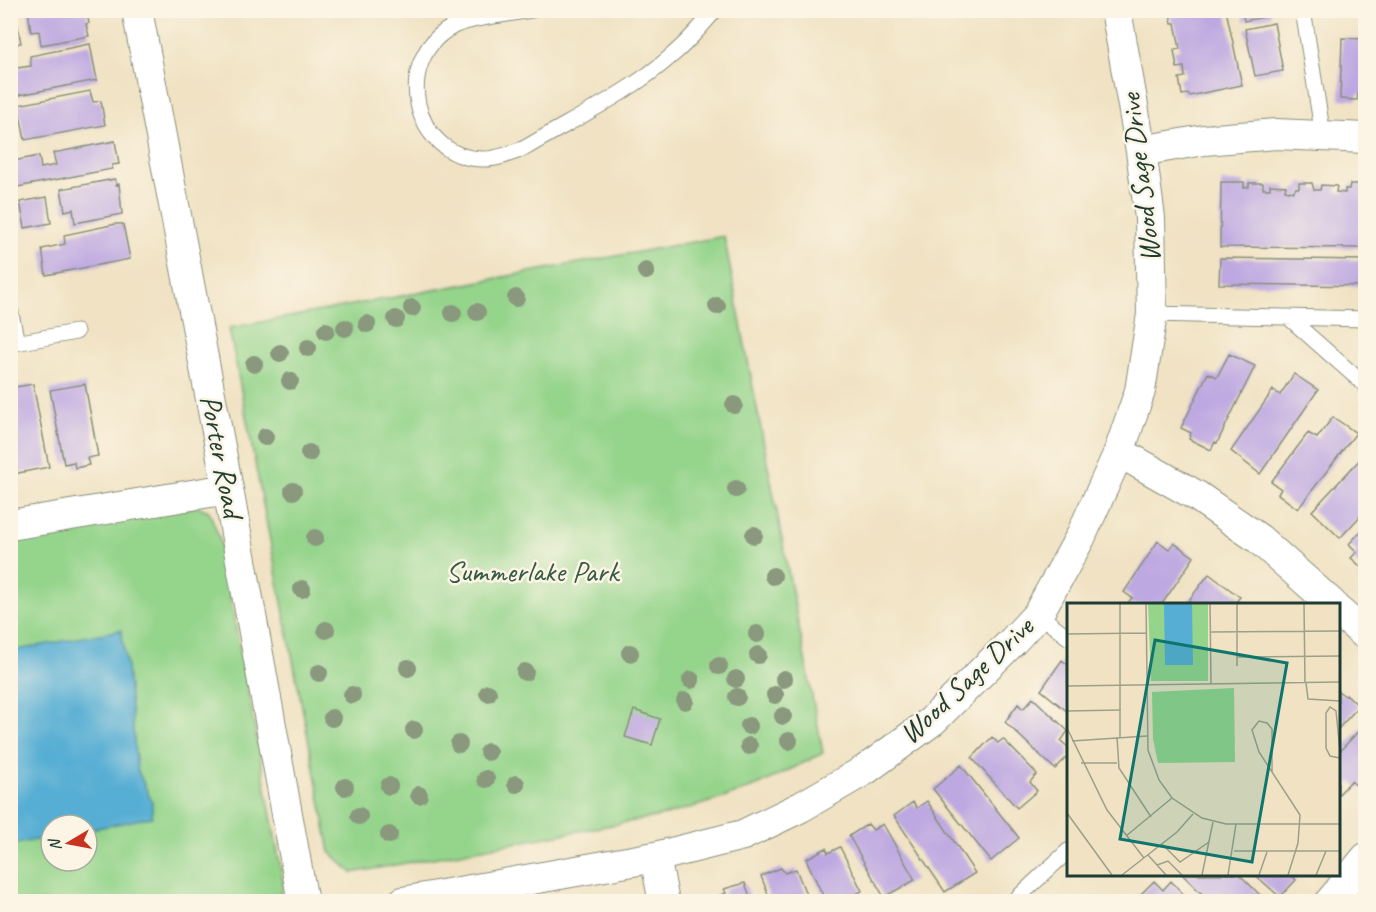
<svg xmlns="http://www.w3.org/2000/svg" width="1376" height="912" viewBox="0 0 1376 912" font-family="Caveat,sans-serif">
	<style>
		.green { fill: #94d48b; stroke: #5a8860; stroke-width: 1.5; fill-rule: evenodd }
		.water { fill: #57aed4; stroke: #3b7684; stroke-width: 1.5 }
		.building { fill: #bea8e1 }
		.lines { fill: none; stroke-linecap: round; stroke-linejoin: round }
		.lane-casing { stroke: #88907c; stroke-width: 17 }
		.street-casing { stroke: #88907c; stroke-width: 32 }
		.lane { stroke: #fff; stroke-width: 15 }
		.street { stroke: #fff; stroke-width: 30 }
		.tree { fill: #8a987e }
		.labels { text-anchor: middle; stroke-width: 5; stroke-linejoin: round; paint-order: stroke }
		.street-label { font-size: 30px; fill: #1f3d34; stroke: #fcf5e5 }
		.park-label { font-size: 30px; fill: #365b45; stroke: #fcf5e5 }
		.inset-road { fill: none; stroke: #9ca08a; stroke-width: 1.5 }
		.view { fill: #0f766e; fill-opacity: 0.15; stroke: #0f766e; stroke-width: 3 }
		.inset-edge { fill: none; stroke: #1f3d34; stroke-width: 3 }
	</style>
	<rect width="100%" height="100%" fill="#fcf5e5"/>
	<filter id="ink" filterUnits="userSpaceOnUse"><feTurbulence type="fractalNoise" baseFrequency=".0167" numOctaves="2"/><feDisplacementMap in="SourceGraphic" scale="12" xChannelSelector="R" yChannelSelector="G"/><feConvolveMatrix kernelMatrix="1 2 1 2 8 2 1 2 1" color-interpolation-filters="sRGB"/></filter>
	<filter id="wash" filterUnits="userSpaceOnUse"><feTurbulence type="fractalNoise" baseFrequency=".008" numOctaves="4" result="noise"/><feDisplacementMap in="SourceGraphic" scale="24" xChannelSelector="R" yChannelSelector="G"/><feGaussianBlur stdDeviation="1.35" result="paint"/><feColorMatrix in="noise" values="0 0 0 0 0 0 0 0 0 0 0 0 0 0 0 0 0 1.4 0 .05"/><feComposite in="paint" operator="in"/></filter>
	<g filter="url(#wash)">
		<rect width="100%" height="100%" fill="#f0e2c3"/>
		<path class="green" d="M724,236L823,753L759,785L723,798L666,815L352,873L330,852L229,328Z
			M197,506L209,511L219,537L283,880V889L274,902H11V539ZM51,825H87V861H51Z"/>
		<path class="water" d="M121,630L127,667L137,769L152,802V817L87,830V825H51V837L11,845V651Z"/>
		<g id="blocks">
			<path class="building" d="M86,10L89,23L86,24L89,36L41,45L39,31L31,32L28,11Z
				M1169,10H1226L1242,85L1189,96V94L1182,95L1179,78L1185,77L1184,67L1177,68L1174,50L1180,49L1175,23H1172Z
				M1242,10H1271V16L1244,21Z
				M16,17L21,43L10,45V18Z
				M1274,23L1283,71L1255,76L1245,29Z
				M1342,38L1366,39V94H1358L1357,100L1340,99Z
				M90,44L97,80L14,96L10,69L31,66L30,56Z
				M90,91L93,102L101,101L105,125L25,140L18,105Z
				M115,141L119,164L112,165V169L17,187L13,161L39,156L41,168L56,165L53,153Z
				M115,179L116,185L119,184L122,214L75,223L73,209L65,211L61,189Z
				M1221,182H1244V188L1249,187V183H1263V189H1270V185L1286,186L1285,190L1293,192L1296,188H1299V183H1312L1314,190H1320L1321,185L1337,186L1336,192L1345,193V189H1349L1350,184H1366V248L1220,247Z
				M47,197L51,223L25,228L20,202Z
				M116,224H123L130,259L46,275L42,249L65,244L64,235Z
				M1220,258L1366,260V286L1219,284Z
				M1229,354L1255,366L1217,443L1215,442L1211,450L1189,439L1191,433L1181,428L1208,373L1217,377Z
				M1294,374L1318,390L1260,474L1231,451L1273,390L1280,395Z
				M33,384L49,467L13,474L10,459V388Z
				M85,384L98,456L87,458L89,465L75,468L74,462L64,464L50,390Z
				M1333,417L1356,433L1298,509L1278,494L1281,489L1271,482L1308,433L1317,438Z
				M1366,453V510L1340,538L1312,511Z
				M1366,526V571L1351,558L1357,552L1349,544Z
				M1158,541L1169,549L1174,543L1194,557L1162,604H1127L1132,598L1124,592Z
				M1209,574L1240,597L1234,604H1186Z
				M1062,660L1068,665V712L1041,690Z
				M1338,691L1345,696L1347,695L1359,706L1338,729Z
				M1033,698L1068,731L1061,741L1068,747V756L1055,769L1005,722L1018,704L1023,709Z
				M634,710L660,719L652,745L625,737Z
				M1366,723V780L1359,788L1351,781L1338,795V753Z
				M992,737L998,743L1003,739L1037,774L1030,782L1037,791L1017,808L972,758Z
				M961,765L1019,838L991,861L933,789Z
				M927,801L975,873L945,892L894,816L913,802L917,808Z
				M868,824L873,830L883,824L915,880L884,897L849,836Z
				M840,847L862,891L852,896L855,902H826L806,859L826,848L828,853Z
				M781,868L785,873L796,869L809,902H771L761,876Z
				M1182,874H1239L1267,902H1210Z
				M1254,874H1291L1296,880L1280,897Z
				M1154,881L1163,890L1171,881L1191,902H1136L1135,900Z
				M745,883L752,902H713L712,898L726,893L724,889Z"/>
		</g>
	</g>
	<g filter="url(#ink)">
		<use href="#blocks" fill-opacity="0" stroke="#88907c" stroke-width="1.5"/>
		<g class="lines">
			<defs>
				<path id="lane" d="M532,10C511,14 474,17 456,25C390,56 411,160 485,159C498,159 512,153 525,148C570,121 631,92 670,57C687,43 701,27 715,10
					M1303,10L1323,136
					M10,309L17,343
					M1152,314L1366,319
					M1288,317L1366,386
					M10,344L76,332
					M1038,614L1068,637
					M1013,902L1068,851"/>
				<path id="street" d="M137,10L228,489L303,902
					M1141,151L1204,140L1276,134L1366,138
					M1119,452L1197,496L1259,539L1332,604
					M10,525L228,489
					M1338,611L1366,635
					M655,857L664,902
					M403,902L655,857L743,835L801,807L865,770L932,721L1013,641L1038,614L1080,538L1119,452L1140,391L1152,314L1150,218L1141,151L1116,10
					M1330,902L1366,858"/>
			</defs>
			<use href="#lane" class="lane-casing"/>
			<use href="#street" class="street-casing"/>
			<use href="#lane" class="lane"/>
			<use href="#street" class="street"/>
		</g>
		<g class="tree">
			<circle cx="646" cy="271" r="9"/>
			<circle cx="516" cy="298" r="9"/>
			<circle cx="717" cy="306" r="9"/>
			<circle cx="412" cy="308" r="9"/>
			<circle cx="477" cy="312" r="9"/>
			<circle cx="453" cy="313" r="9"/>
			<circle cx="396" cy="319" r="9"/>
			<circle cx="367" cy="324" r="9"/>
			<circle cx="345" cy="328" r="9"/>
			<circle cx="326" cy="331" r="9"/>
			<circle cx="308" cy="348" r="9"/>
			<circle cx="280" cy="353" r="9"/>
			<circle cx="254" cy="364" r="9"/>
			<circle cx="290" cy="381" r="9"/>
			<circle cx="734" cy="405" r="9"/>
			<circle cx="265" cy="437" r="9"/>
			<circle cx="309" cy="453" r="9"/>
			<circle cx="736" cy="489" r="9"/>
			<circle cx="293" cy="491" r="9"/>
			<circle cx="754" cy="535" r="9"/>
			<circle cx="315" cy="538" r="9"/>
			<circle cx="773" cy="576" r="9"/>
			<circle cx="302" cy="589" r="9"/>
			<circle cx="326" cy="630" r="9"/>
			<circle cx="757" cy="634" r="9"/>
			<circle cx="630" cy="653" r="9"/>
			<circle cx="758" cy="655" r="9"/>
			<circle cx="719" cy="666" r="9"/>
			<circle cx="408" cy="668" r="9"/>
			<circle cx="525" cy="672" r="9"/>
			<circle cx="319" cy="673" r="9"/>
			<circle cx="736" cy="679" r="9"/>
			<circle cx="784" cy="679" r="9"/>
			<circle cx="691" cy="680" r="9"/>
			<circle cx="488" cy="693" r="9"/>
			<circle cx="352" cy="695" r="9"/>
			<circle cx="775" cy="695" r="9"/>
			<circle cx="737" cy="697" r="9"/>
			<circle cx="685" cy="701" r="9"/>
			<circle cx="783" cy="716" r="9"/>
			<circle cx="332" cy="718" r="9"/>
			<circle cx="749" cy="726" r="9"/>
			<circle cx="414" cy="730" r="9"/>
			<circle cx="789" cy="741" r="9"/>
			<circle cx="459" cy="744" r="9"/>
			<circle cx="749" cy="746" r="9"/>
			<circle cx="488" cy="752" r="9"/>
			<circle cx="486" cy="779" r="9"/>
			<circle cx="516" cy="784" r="9"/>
			<circle cx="389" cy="786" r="9"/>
			<circle cx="345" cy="787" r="9"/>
			<circle cx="419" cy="795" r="9"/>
			<circle cx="359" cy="816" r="9"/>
			<circle cx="389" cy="835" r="9"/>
		</g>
	</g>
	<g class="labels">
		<g class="street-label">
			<text transform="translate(1140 178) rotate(-97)" y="10">Wood Sage Drive</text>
			<text transform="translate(222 456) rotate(79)" y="10">Porter Road</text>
			<text transform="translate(966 680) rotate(-43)" y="10">Wood Sage Drive</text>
		</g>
		<g class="park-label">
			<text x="532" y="581">Summerlake Park</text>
		</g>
	</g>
	<g transform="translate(1067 603)">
		<rect width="273" height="273" fill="#f0e2c3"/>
		<path d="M81,1H141V78H84ZM167,85L168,159L91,160L86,136L85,89Z" fill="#94d48b"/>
		<path d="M97,1H125L126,62H98Z" fill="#57aed4"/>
		<path class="inset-road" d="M79,1L81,147L92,177L105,195L135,215L159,221H273M143,1L144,81M170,1V63M237,1L238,80M144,29L273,28M0,31L79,30M170,54L273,53M239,80L241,96L273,98M0,83L273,79M0,108L54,107M0,125L40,207L77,255M50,134L52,165L84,214M53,134V1M5,138L80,133M273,148L269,108L263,104L259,110V145L263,153L273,155M14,160H50M205,169V126L200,120L192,118L185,127L192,149L233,212L231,240L221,272M0,210L45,272M59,233L105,195M95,241L113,259L142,239M167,248H273M81,252L99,272M90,262L101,258L115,272M55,272L110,229L126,211M135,272L146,219M161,272L169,221M192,272L200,249M249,272L259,248"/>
		<path class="view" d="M88,37L220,60L185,259L53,236Z"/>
		<rect width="273" height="273" class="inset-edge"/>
	</g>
	<rect width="1376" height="912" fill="none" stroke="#fcf5e5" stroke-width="36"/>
	<g transform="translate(69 843) rotate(260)"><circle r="28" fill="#fcf5e5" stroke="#a4ab9e" stroke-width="1.5"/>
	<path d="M0-4.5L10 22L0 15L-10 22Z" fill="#c8321e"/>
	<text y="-9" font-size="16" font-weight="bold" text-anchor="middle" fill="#1f3d34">N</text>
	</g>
</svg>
